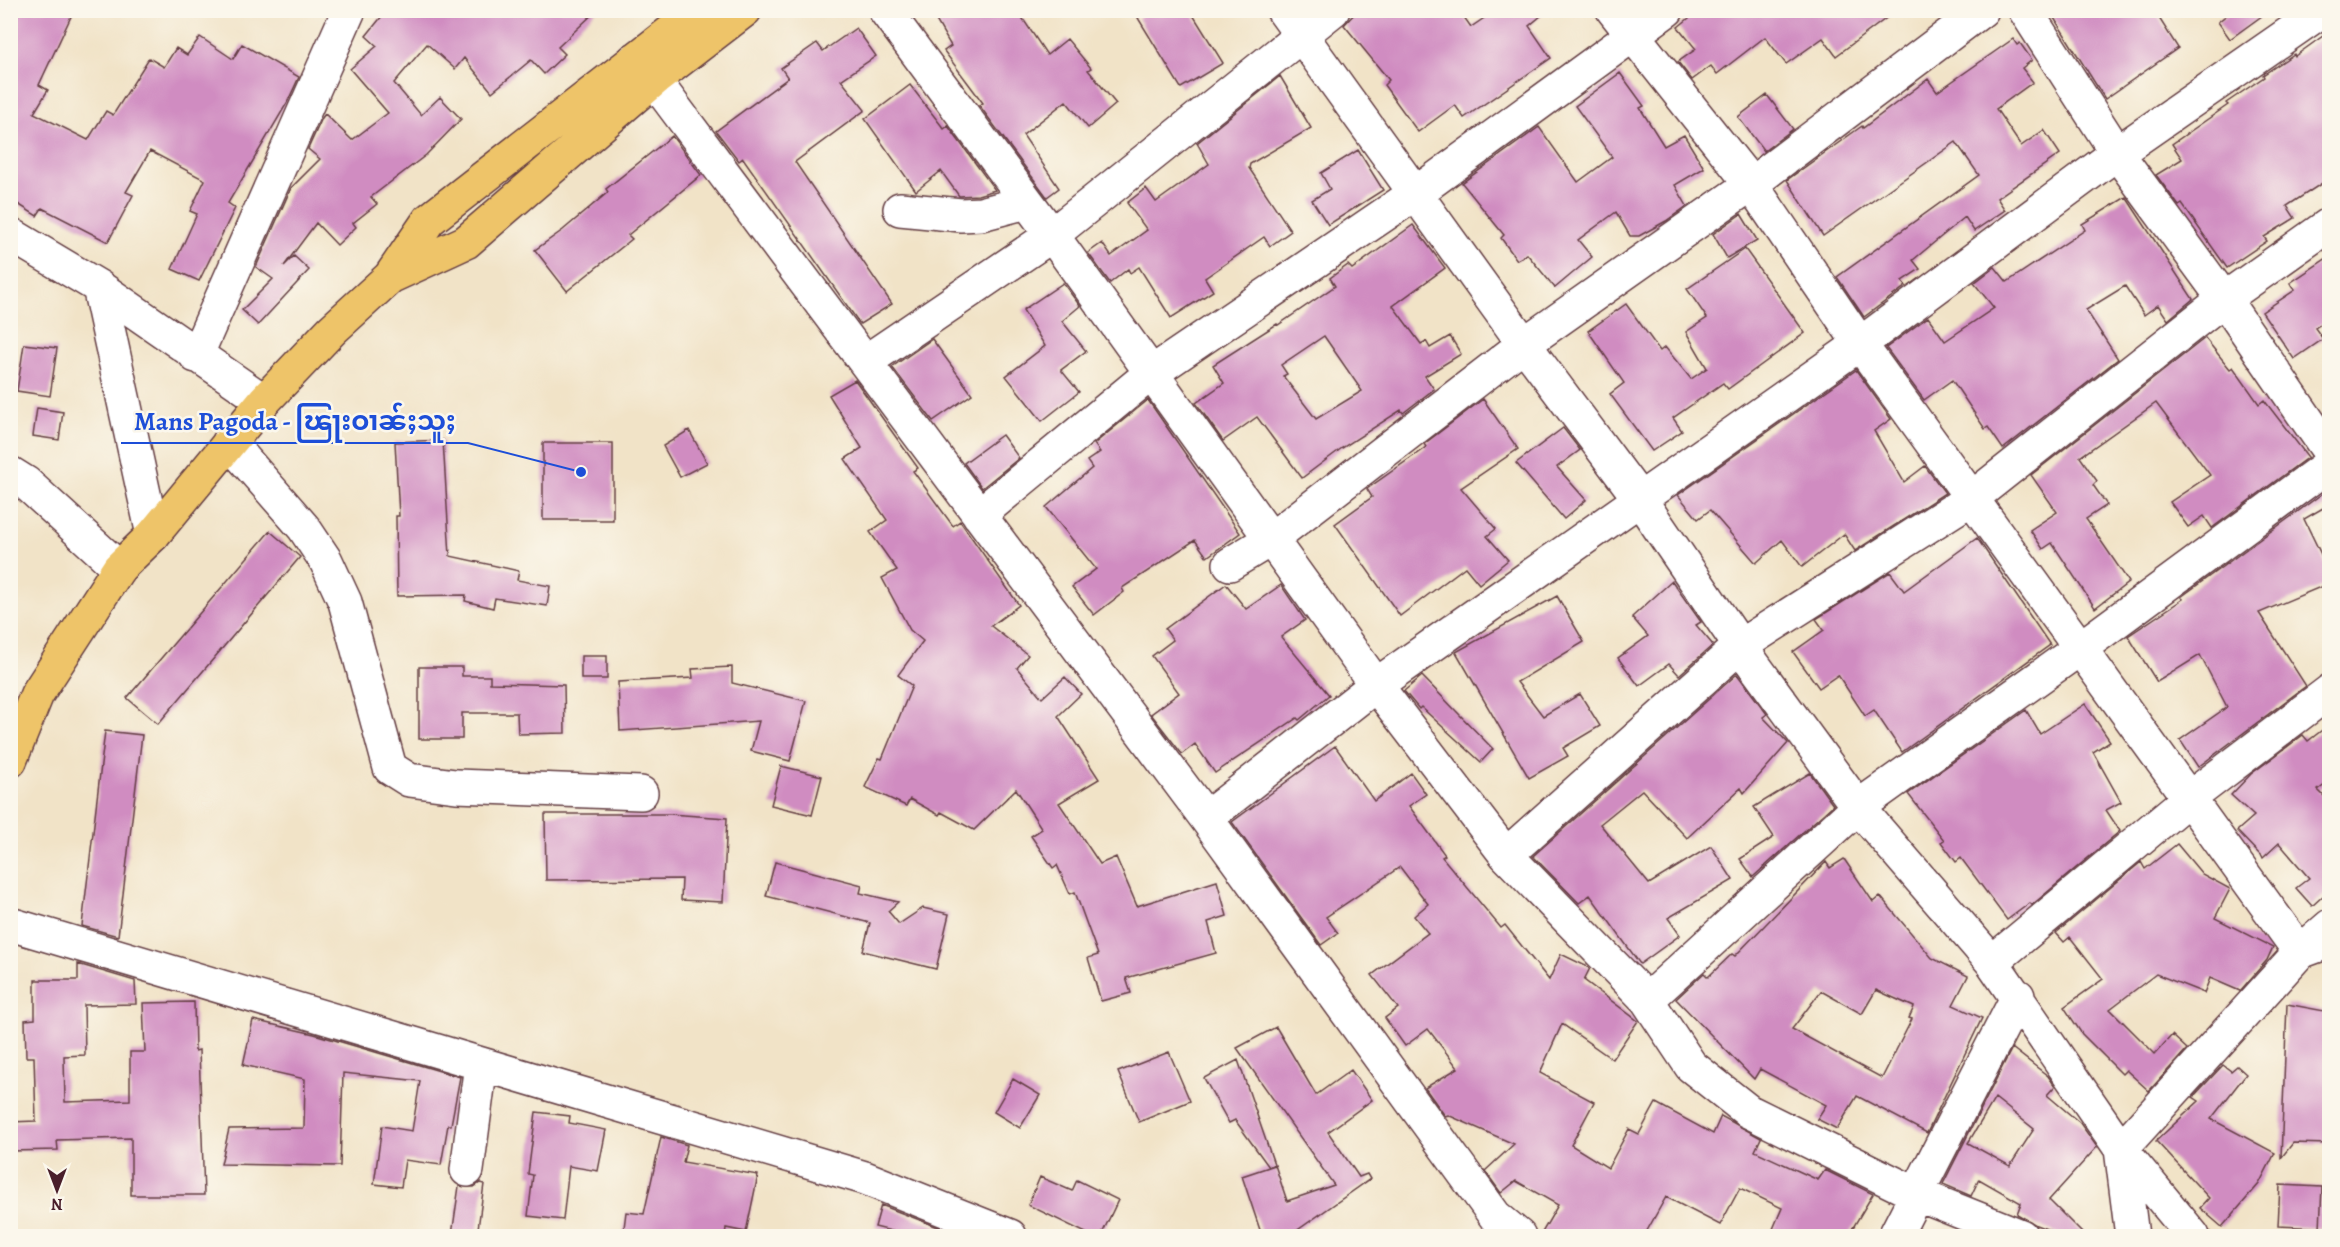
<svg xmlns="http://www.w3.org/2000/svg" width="2340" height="1247" viewBox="0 0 2340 1247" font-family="Alegreya,'Noto Sans Myanmar',serif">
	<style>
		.building { fill: #d08cc1; fill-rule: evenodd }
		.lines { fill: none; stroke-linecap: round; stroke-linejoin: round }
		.minor-casing { stroke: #633c42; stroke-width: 36 }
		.major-casing { stroke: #633c42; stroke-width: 36 }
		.minor { stroke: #fff; stroke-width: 33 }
		.major { stroke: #eec469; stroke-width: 33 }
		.leader { fill: none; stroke: #1d4ed8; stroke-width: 2 }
		.callout-dot { fill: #1d4ed8; stroke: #fbf7ec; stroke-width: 2 }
		.callout-label { font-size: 26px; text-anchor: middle; font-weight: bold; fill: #1d4ed8; stroke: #fbf7ec; stroke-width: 5; stroke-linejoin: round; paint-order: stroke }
	</style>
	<rect width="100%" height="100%" fill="#fbf7ec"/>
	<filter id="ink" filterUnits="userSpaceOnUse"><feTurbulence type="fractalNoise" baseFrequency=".0167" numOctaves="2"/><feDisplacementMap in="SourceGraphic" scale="12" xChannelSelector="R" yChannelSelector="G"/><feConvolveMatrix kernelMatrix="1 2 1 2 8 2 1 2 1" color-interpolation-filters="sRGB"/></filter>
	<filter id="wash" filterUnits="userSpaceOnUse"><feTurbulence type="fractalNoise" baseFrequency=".008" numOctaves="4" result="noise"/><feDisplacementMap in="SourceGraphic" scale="24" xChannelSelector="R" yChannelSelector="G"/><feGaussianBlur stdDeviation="1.35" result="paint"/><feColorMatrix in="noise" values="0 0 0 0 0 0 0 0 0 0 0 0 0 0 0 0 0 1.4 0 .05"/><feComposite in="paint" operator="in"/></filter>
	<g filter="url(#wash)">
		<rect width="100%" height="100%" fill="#f1e3c7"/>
		<g id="blocks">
			<path class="building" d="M18,10H74L39,85L48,90L34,113L88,140L106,111L113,115L149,58L164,67L176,48L187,55L200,37L233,59L242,44L299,77L287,103L228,203L235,208L199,281L172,269L197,214L190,211L205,180L150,151L126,192L133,195L108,242L42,208L37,216L10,199V26Z
				M387,10H597L558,47L565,54L544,74L531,60L492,92L464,58L455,69L427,44L394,83L421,115L440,97L461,119L426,155L371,197L377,204L353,223L356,227L337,245L316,223L284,266L294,256L309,270L258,325L242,310L273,279L256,267L291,188L320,159L308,149L322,118L325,114L352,140L388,113L350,69L377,46L366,36Z
				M930,10H1017L1047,55L1067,39L1091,68L1088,70L1116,104L1088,128L1066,101L1023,135L1059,188L1047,197L979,105L983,103L944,51L951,46Z
				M1150,10H1190L1223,63L1181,88L1138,18Z
				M1358,10H1459L1471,27L1496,10H1548L1529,26L1551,58L1464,118L1455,105L1418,132L1384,85L1389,80L1344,25Z
				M1699,10H1897L1836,56L1823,38L1786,64L1765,37L1717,74L1711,66L1692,80L1678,62L1696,49L1678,27Z
				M2049,10H2154L2178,48L2105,99Z
				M2233,10H2270L2230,39L2218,22Z
				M856,28L876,56L841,80L865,110L795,162L892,304L860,324L743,158L739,161L716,131L788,78L781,68L817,43L823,51Z
				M2330,31V178L2287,206L2295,218L2264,237L2267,241L2227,268L2182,204L2179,206L2156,175L2182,159L2172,144L2228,105L2226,103L2264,77L2263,75L2294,54L2295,56Z
				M2013,39L2017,45L2020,43L2032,60L2022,68L2033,82L1996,109L2021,146L2044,130L2060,154L1997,198L2005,210L1974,231L1965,217L1913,260L1920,269L1902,281L1906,286L1864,317L1837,277L1979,175L1956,142L1823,236L1787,180L1862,126L1863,128L1928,79L1937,92Z
				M1620,73L1644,106L1640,108L1664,146L1684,135L1704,168L1675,185L1687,206L1666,221L1639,236H1630L1616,212L1578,240L1592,257L1555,288L1527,254L1517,260L1501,238L1504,235L1462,183L1539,127L1578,182L1612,157L1575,106Z
				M1280,76L1311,128L1250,164L1249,168L1291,231L1270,246L1264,237L1205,278L1213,291L1171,318L1139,267L1130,273L1128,269L1110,283L1088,253L1102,243L1111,256L1147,230L1127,203L1146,188L1156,202L1209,164L1197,143Z
				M910,85L944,129L948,126L995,190L978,195L959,196L941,171L916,191L865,119Z
				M1767,95L1793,129L1764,151L1738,117Z
				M672,136L701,175L628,235L632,239L567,291L535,250L563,230L608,192L606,189Z
				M1358,150L1383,190L1328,225L1312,200L1330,189L1321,173Z
				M2126,197L2193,299L2168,320L2158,305L2144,315L2125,286L2086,310L2118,359L2003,449L1988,427L1985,429L1952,380L1924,400L1886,348L1928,317L1945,341L1994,308L1974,283L1995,267L2007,282L2085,230L2082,224Z
				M1741,214L1757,240L1727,258L1713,234Z
				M1413,225L1445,268L1393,306L1421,344L1426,341L1430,348L1450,336L1461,354L1425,376L1434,389L1403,413L1401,410L1342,448L1302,478L1257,417L1223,441L1196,403L1224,383L1213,365L1277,324L1278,325L1335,286L1330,278L1348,265L1352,269ZM1324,336L1362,391L1316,419L1283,376L1287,374L1281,365Z
				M1745,249L1805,333L1728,389L1723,383L1673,418L1682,431L1652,451L1610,394L1624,383L1588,331L1626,304L1660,351L1665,347L1691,379L1707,368L1686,332L1707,318L1687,289Z
				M2330,256V318L2315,328L2323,339L2294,359L2262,312L2295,290L2290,283Z
				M1063,283L1080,306L1062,321L1086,351L1061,370L1079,392L1042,421L1006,376L1045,346L1023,310Z
				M2205,338L2230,369L2233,367L2259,404L2264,400L2308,457L2212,528L2204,516L2188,527L2170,502L2210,475L2156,403L2080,457L2097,481L2093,485L2107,505L2086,519L2129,582L2095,608L2052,543L2043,549L2030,530L2057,512L2031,475Z
				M932,339L972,394L933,421L892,367Z
				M24,344L57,348L50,396L17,391Z
				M1856,370L1891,419L1874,431L1904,482L1925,466L1945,493L1855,551L1844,534L1802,567L1782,540L1756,563L1710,510L1698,519L1678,495Z
				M855,380L918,468L913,471L953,526L960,521L1019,605L991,626L1028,655L1017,668L1042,698L1065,677L1081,694L1058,716L1099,779L1059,803L1100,864L1116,857L1137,906L1217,881L1227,916L1208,922L1216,953L1126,978L1131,993L1101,1001L1088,958L1098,955L1075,892L1070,894L1057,865L1053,868L1031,836L1042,829L1016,789L974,830L941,812L939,815L910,799L906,806L865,787L879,758L882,759L912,686L898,675L923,641L910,630L882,578L897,570L870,532L887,520L845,459L862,448L829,395Z
				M1483,399L1518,449L1461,488L1496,529L1487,536L1508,560L1479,584L1465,567L1400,616L1335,524L1372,497L1367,489L1426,447L1424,444Z
				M1148,400L1240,533L1207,557L1195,540L1122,588L1124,592L1094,615L1072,587L1096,569L1046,507L1092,468L1087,461L1100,452L1094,444Z
				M37,408L63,412L59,440L33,436Z
				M1563,428L1580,450L1557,467L1586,500L1564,519L1516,463Z
				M689,430L707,463L680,477L663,446Z
				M1002,435L1019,458L982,488L964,463Z
				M443,440L450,556L519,571L517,580L550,586L547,606L495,598L493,608L465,601L466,595L397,596L396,516H399L395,442Z
				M543,443H613V520H543Z
				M2330,488V504L2304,519L2330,573V583L2259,613L2306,686L2198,767L2180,740L2227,707L2200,655L2157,682L2128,636L2183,599L2181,597Z
				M270,531L300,557L158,724L127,698Z
				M1977,538L2050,645L1902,752L1874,710L1865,716L1838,675L1819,688L1793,652L1824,630L1816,619L1890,572L1904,591Z
				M1672,581L1701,622L1696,625L1713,645L1679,675L1669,664L1639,686L1618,658L1648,636L1632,617Z
				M1226,584L1246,609L1281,585L1305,620L1281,637L1329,695L1299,720L1297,718L1215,773L1195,744L1182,754L1151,714L1179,693L1152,656L1173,640L1165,629Z
				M1557,596L1584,642L1517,682L1543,716L1580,694L1600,726L1563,748L1568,756L1529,778L1456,652Z
				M581,656H607V679H581Z
				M419,667H462V676H490V683L564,685L565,733L518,734L517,713H462V739H419Z
				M732,667V683L806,701L790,761L751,751L759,721L620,731L618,682L693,678L692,669Z
				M1737,674L1767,714L1763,717L1788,743L1744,793L1741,788L1687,838L1642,790L1600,824L1649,884L1711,846L1733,880L1668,918L1680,935L1640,964L1590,895L1579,903L1533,856Z
				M1422,676L1493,749L1481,762L1421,707L1419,709L1404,691Z
				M2085,704L2110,741L2093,752L2121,802L2106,810L2120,831L2032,905L2030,903L2007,920L1961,858L1956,862L1941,842L1944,840L1908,794L2026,710L2040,734Z
				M2330,724V781L2318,790L2330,802V901L2324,895L2312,906L2296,888L2309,878L2279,843L2263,858L2237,831L2254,816L2231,795L2251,774L2303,735L2308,741Z
				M105,731L142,735L118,936L82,926Z
				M1335,746L1374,801L1411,773L1426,794L1409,806L1445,855L1442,857L1501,928L1505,925L1549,980L1561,954L1590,968L1584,980L1638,1021L1612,1059L1562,1024L1540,1073L1594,1102L1571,1145L1608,1168L1629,1129L1639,1134L1656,1103L1713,1134L1721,1116L1761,1138L1755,1151L1818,1180L1825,1170L1873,1194L1848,1236H1770L1782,1208L1740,1188L1720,1225L1666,1197L1644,1236H1540L1558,1205L1516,1181L1501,1193L1485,1171L1514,1144L1448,1115L1445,1116L1425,1088L1458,1068L1428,1029L1405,1046L1385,1018L1398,1008L1372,975L1428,933L1414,916L1428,904L1400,867L1326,917L1338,933L1321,945L1232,822Z
				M781,766L822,776L812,815L771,805Z
				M1810,773L1833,805L1753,877L1740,859L1774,837L1754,807Z
				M545,814H669L727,818L723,902L681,900L682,879L546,880Z
				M2177,844L2202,874L2230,889L2215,918L2273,947L2267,960L2240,991L2210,978L2204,993L2156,974L2110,1009L2155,1054L2172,1035L2187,1049L2149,1091L2126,1070L2122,1074L2082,1034L2064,1007L2103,979L2070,937L2064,942L2056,933L2141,862L2145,869Z
				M1844,859L1873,902L1880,896L1932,958L1968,976L1953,1005L1982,1018L1927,1133L1857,1096L1837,1129L1817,1119L1826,1105L1760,1069L1754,1079L1676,999L1704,973L1708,977L1732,954L1735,956L1826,862L1830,868ZM1876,990L1914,1007L1909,1018L1912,1019L1882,1078L1792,1029L1821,991L1862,1014Z
				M775,862L862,885L860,893L898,902L888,911L899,924L923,908L949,914L936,969L863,951L870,923L766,896Z
				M78,964L135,981L136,1004L84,1005L85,1055L64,1056L65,1102L130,1100V1052H145L143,1003L194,1002L195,1051L199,1050L204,1195H131V1138L57,1140L58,1150L10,1151V1122L36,1121L34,1057H26L25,1020L35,1019V980H78Z
				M2287,1004L2330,1012V1144L2293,1143L2281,1158Z
				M253,1020L314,1034L460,1077L451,1125H448L441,1165L405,1160L401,1187L374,1184L382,1126L412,1131L420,1081L343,1073L340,1166L221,1164L229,1129L304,1128L305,1079L243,1065Z
				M1276,1027L1316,1095L1351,1070L1372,1100L1328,1132L1359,1177L1367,1174L1370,1179L1289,1236H1262L1242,1176L1275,1165L1287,1201L1334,1185L1237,1048Z
				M2012,1048L2048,1076L2055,1086L2047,1095L2080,1123L2097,1147L2049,1200L2085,1236H2065L2036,1225L2017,1214L2021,1203L1979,1179L1971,1196L1943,1184ZM1995,1098L2034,1129L2010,1166L1968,1143Z
				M1169,1052L1190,1101L1139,1122L1118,1072Z
				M1238,1060L1274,1164L1269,1167L1235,1120L1229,1123L1204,1078Z
				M2223,1065L2231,1071L2237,1066L2246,1074L2211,1119L2275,1153L2259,1184L2222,1227L2200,1208L2209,1198L2156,1141L2199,1101L2193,1097Z
				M1013,1079L1040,1095L1020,1128L994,1112Z
				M536,1112L570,1116L569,1123L606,1130L598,1171L569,1166L563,1220L528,1216L533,1175L528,1174Z
				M661,1137L687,1145L683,1162L758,1175L746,1232L726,1228L725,1236H623L626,1212L644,1214Z
				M1040,1177L1072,1191L1077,1180L1118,1200L1101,1236H1092L1028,1205Z
				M480,1183L484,1184L477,1236L452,1235L459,1186L474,1187Z
				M2280,1185L2322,1187L2320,1228L2278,1226Z
				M881,1205L961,1236H911L875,1227Z"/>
		</g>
	</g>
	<g filter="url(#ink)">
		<use href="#blocks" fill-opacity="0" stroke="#633c42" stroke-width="1.5"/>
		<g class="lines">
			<defs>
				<path id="minor" d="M885,10L1052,235L1376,685L1506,855L1647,1000L1691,1066L1748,1111L1916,1194L2021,1236
					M1283,10L1524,344L1639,498L1740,646L1858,807L1992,962L2121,1149L2193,1236
					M1613,10L1751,184L1860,344L2300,952L2330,926
					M2025,10L2117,153L2224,299L2330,453
					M634,60L654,80L1206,818L1495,1216L1519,1236
					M900,209L961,215L981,214L1027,202
					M10,234L99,287L264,401
					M99,287L153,535
					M196,356L349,10
					M865,362L1052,235L1333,10
					M229,442L304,528L326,561L345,602L390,768L409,780L456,786L641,793
					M10,473L26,483L119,568
					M979,515L1150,374L1416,193L1667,10
					M1230,564L1271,539L1524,344L1751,184L1982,10
					M1206,818L1376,685L1860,344L2117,153L2323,10
					M1506,855L1740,646L1972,498L2224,299L2330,224
					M10,924L865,1178L1010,1236
					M1992,962L2188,799L2330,691
					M1647,1000L1858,807L2079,649L2330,464
					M467,1170L481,1064
					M1895,1236L2018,996
					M2132,1236L2121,1149L2300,952L2319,945"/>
				<path id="major" d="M390,277L466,242L654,80L745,10
					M10,761L37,694L119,568L153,535L264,401L332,330L390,277L429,220L699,10"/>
			</defs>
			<use href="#minor" class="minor-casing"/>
			<use href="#major" class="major-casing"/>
			<use href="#minor" class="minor"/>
			<use href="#major" class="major"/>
		</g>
	</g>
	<path class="leader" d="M581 472L468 443H121"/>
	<circle class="callout-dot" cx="581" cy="472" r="6"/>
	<g class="callout-label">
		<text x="295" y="430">Mans Pagoda - ၽြႃးဝၢၼ်ႈသူႈ</text>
	</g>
	<rect width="2340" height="1247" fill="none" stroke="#fbf7ec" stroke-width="36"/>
	<g transform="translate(57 1190) rotate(180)" stroke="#fbf7ec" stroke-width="4.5" paint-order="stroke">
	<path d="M0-4.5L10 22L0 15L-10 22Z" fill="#4a1f2b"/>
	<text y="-9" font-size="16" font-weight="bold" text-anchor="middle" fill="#4a1f2b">N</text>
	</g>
</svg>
